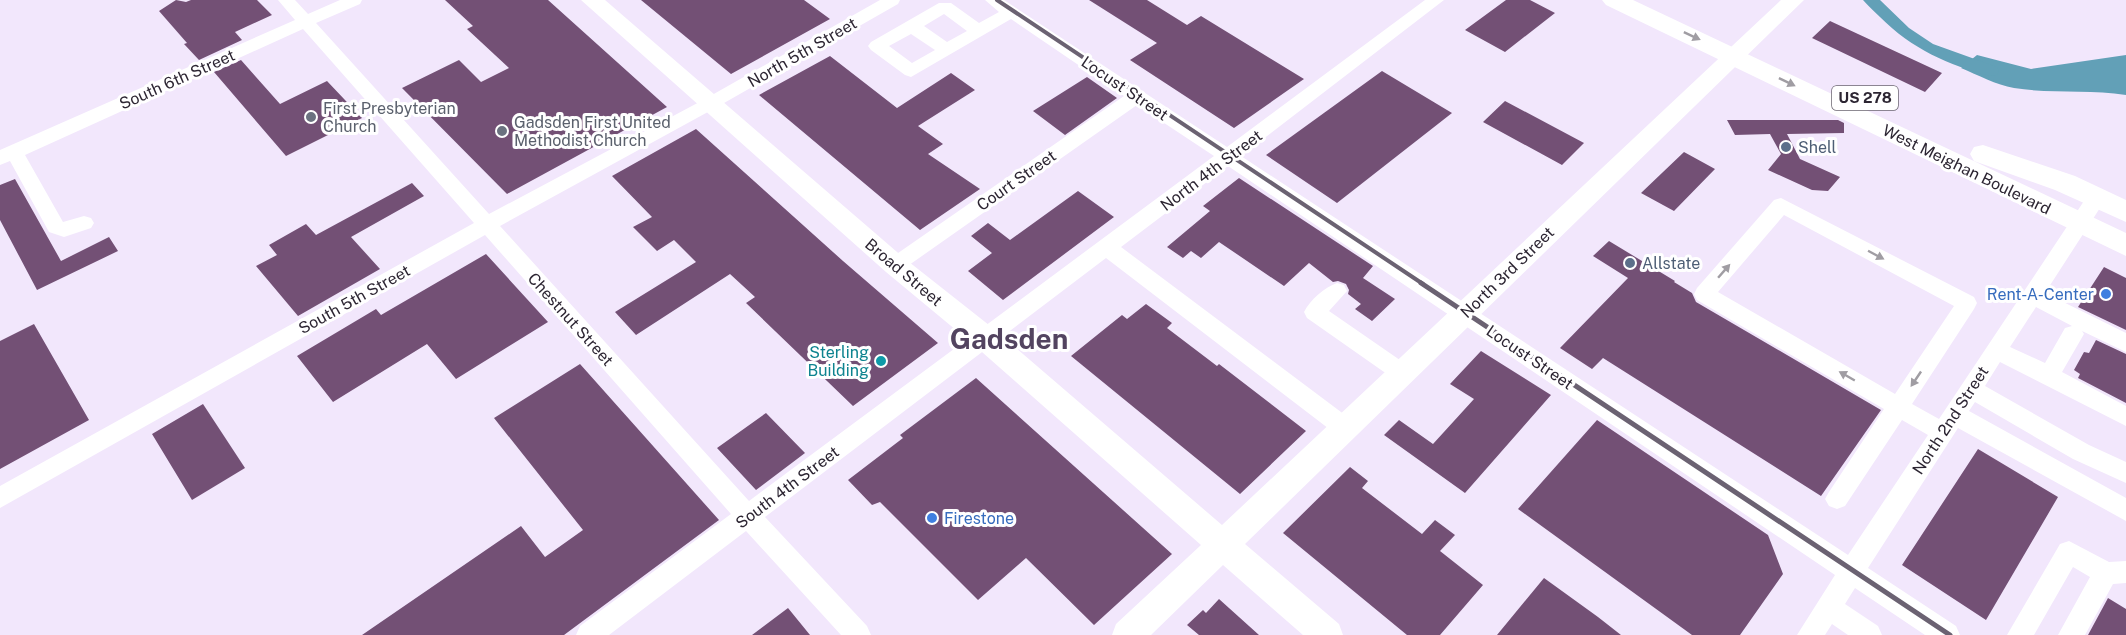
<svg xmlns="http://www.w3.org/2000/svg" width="2126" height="635" viewBox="0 0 2126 635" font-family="'Public Sans',sans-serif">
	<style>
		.water { fill: #62a0b7 }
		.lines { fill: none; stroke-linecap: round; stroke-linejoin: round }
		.canal { fill: #62a0b7; fill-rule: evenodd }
		.building { fill: #735075 }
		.minor { fill: #fff; fill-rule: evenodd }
		.major { fill: #fff; fill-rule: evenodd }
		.highway { fill: #fff; fill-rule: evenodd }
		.rail-far1 { stroke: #6b6272; stroke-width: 4 }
		.rail { stroke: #6b6272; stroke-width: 5 }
		.oneway { fill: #a09da3 }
		.worship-dot { fill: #6b7280; stroke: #fff; stroke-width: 2 }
		.service-dot { fill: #5c6f8a; stroke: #fff; stroke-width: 2 }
		.shop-dot { fill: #3f7fe0; stroke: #fff; stroke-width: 2 }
		.culture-dot { fill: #0f9aa8; stroke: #fff; stroke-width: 2 }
		.labels { text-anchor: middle; stroke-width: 6; stroke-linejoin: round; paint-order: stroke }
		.shield { fill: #fff; stroke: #6b6670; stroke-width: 1.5 }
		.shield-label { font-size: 15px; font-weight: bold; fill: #2c2532 }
		.street-label { font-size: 16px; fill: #2c2532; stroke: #fff }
		.worship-label { font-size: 16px; fill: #5b616d; stroke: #fff; text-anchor: start }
		.service-label { font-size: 16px; fill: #4e5e75; stroke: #fff; text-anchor: start }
		.shop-label { font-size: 16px; fill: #366cbe; stroke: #fff; text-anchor: end }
		.culture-label { font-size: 16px; fill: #0d838f; stroke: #fff; text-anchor: end }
		.town-label { font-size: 28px; font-weight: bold; fill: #534460; stroke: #fff }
	</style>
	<rect width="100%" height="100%" fill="#f2e7fc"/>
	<path class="water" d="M1977,55L2031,69L2126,55V95C2089,89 2051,94 2014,88C1996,85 1978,75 1961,68Z"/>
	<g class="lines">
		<path class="canal" d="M1863,0H1880L1909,28L1933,44L1997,67L1999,71L1997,75L1991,76C1948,65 1912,49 1880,17C1874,11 1868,6 1863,0Z"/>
	</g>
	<path class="building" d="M176,0L186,2L191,0H257L272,15L235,32L242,40L199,60L184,44L187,43L159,11Z
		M445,0H548L667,107L507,194L402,88L459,60L481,82L509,68L467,29L473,26Z
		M641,0H804L830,19L731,74Z
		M1089,0H1147L1187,25L1201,16L1304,79L1234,128L1130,60L1157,43Z
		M1506,0H1530L1555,13L1505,52L1465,30Z
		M1830,21L1942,73L1925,92L1812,38Z
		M830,56L897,108L951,73L975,90L918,126L943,144L928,154L980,189L920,230L759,95Z
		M241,60L280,104L327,81L362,118L286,156L214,72Z
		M1382,71L1452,113L1337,203L1266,155Z
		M1087,77L1117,98L1065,135L1033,111Z
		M1505,101L1584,143L1562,165L1483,122Z
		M1727,120H1838L1844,123V133L1787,134L1800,159L1840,177L1828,191L1812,190L1768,170L1781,154L1770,134L1735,135Z
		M696,129L843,261L938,343L853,406L746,303L755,297L730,274L636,335L615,312L696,262L674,240L657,251L633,227L652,217L612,176Z
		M1684,152L1715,169L1674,211L1641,193Z
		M1239,178L1373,266L1363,278L1395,299L1372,321L1355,309L1361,304L1348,294L1349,290L1346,284L1338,281L1333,282L1309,263L1284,286L1219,242L1201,258L1191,251L1183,258L1167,247L1210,211L1203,206Z
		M15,179L61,261L109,237L118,251L37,290L0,220V185Z
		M412,183L424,196L351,237L380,269L298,316L256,266L277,255L269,245L306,224L316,235Z
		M1078,191L1114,217L1003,300L968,271L992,253L971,236L988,223L1010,240Z
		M1609,241L1675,281L1674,282L1692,293L1696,302L1881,410L1821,496L1603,358L1592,369L1560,348L1628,278L1593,256Z
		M486,254L548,322L456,379L427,344L333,402L297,356L376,309L381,315Z
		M2104,267L2126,278V330L2078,307Z
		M1146,304L1172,323L1167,328L1217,366L1219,364L1306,431L1240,494L1071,356L1122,315L1127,319Z
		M34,324L89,420L0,469V341Z
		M2096,340L2126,354V403L2078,378L2080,374L2074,370L2084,352L2089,353Z
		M1481,351L1551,395L1465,493L1384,435L1399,420L1433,444L1474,399L1450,384Z
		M580,364L719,520L564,635H362L521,526L545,557L583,530L494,418Z
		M976,378L1172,554L1094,625L1026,558L978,600L880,502L872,505L848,480L903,438L900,435Z
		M203,404L245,468L192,500L152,434Z
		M766,413L805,453L756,490L717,448Z
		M1597,420L1768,535L1783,574L1740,635H1692L1518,509Z
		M1978,449L2058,497L1986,620L1902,565Z
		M1350,467L1368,481L1362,488L1422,534L1435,520L1455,535L1440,551L1483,585L1440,635H1407L1283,533Z
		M1544,578L1598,617L1621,635H1497Z
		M2108,598L2126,609V635H2088Z
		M1219,599L1259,635H1199L1187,625L1203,610L1206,613Z
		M788,608L810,635H752Z"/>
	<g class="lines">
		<path class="minor" d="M278,0H295L308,14L340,0H362L360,4L316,23L489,214L705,99L880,0H900L898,4L717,107L500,226L749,501L1214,156L1137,105L902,270L895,273L888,270L885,265L888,260L1124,96L1011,19L911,77L905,75L871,50L868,46L871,42L939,3H951L979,23L999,12L985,0H1004L1227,147L1425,0H1444L1241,156L1848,555L1928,435L1902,420L1845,506L1837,509L1829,506L1825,499L1829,492L1884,409L1697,300L1694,294L1697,288L1774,200L1781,198L1974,297L1977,303L1974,309L1912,404L1939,419L2084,201L2091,199L2098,201L2101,206L2098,211L2045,293L2126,333V352L2082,331L2084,334L2062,372L2126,406V426L2000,362L1985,386L2089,445L2126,462V483L2073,459L1975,402L1969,411L2126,498V521L1958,428L1868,568L1956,626L1960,635H1925L1855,588L1845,604L1878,626L1882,635H1848L1832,624L1825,635H1797L1835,575L1228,166L1121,247L1353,421L1356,428L1353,435L1345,438L1337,435L1106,258L765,517L867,626L871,635H841L746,531L609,635H576L580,626L731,514L485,235L0,508V486L474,223L303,29L25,155L63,222L84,216L91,218L94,223L91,228L64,237L49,232L10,161L0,165V150L295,20ZM944,14L967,31L947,42L924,26ZM911,34L935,50L912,63L889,46ZM1784,215L1954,306L1895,394L1718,292ZM2036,307L2072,326L2065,328L2045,363L2010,347Z
			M1337,283L1344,285L1347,291L1329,311L1410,367L1413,373L1410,379L1402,382L1394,379L1307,318L1304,312C1310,300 1325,287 1337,283Z
			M2069,541L2109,562L2126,561V583L2113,584L2085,635H2058L2090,577L2073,567L2034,635H2007L2060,544Z"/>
		<path class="major" d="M581,0H605L904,258L994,329L1222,525L1781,0H1804L1245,544L1339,624L1343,635H1303L1223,565L1151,635H1112L1116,624L1201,545L974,345L886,272Z"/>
		<path class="highway" d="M1602,0H1633L2126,233V256L1606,5Z
			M1983,145L2075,176L2126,200V222L2055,190L1974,161L1970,154L1974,147Z"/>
		<path class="rail-far1" d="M997,0L1423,284"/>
		<path class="rail" d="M1421,283L1950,635"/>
	</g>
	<defs><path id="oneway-solid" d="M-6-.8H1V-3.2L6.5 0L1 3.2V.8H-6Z" transform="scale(1.5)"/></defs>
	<g class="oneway">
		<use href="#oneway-solid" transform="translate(1692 36) rotate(25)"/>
		<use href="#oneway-solid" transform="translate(1787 82) rotate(26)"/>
		<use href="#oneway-solid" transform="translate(1876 255) rotate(28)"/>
		<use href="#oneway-solid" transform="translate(1724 271) rotate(-49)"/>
		<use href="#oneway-solid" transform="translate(1847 376) rotate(-150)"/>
		<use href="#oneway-solid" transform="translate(1916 379) rotate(124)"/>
	</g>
	<g class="worship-dot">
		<circle cx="311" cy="117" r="6"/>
		<circle cx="502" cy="131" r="6"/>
	</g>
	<g class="service-dot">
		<circle cx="1786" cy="147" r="6"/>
		<circle cx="1630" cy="263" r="6"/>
	</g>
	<g class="shop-dot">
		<circle cx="2106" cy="294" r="6"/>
		<circle cx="932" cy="518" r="6"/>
	</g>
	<circle class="culture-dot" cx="881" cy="361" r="6"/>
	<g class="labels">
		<rect class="shield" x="1832" y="86" width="66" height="24" rx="4.5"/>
		<g class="shield-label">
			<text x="1865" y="103">US 278</text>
		</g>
		<g class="street-label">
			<text transform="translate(802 52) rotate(-30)" y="6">North 5th Street</text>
			<text transform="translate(177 79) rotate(-24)" y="6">South 6th Street</text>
			<text transform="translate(1125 88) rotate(34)" y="6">Locust Street</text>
			<text transform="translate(1967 169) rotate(26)" y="6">West Meighan Boulevard</text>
			<text transform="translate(1211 170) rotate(-37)" y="6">North 4th Street</text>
			<text transform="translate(1016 180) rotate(-35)" y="6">Court Street</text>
			<text transform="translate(904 272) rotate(40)" y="6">Broad Street</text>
			<text transform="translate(1507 272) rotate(-44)" y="6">North 3rd Street</text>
			<text transform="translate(354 299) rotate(-29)" y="6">South 5th Street</text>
			<text transform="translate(571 319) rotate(48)" y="6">Chestnut Street</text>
			<text transform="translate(1530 357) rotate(34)" y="6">Locust Street</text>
			<text transform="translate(1950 420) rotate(-57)" y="6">North 2nd Street</text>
			<text transform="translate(787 487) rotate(-37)" y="6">South 4th Street</text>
		</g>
		<g class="worship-label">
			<text x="323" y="114">First Presbyterian<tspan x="323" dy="18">Church</tspan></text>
			<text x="514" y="128">Gadsden First United<tspan x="514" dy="18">Methodist Church</tspan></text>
		</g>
		<g class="service-label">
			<text x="1798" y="153">Shell</text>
			<text x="1642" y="269">Allstate</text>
		</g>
		<g class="shop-label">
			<text x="2094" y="300">Rent-A-Center</text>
			<text x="944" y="524" text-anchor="start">Firestone</text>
		</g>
		<g class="culture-label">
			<text x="869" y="358">Sterling<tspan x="869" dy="18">Building</tspan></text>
		</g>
		<g class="town-label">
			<text x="1009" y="349">Gadsden</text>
		</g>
	</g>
</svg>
